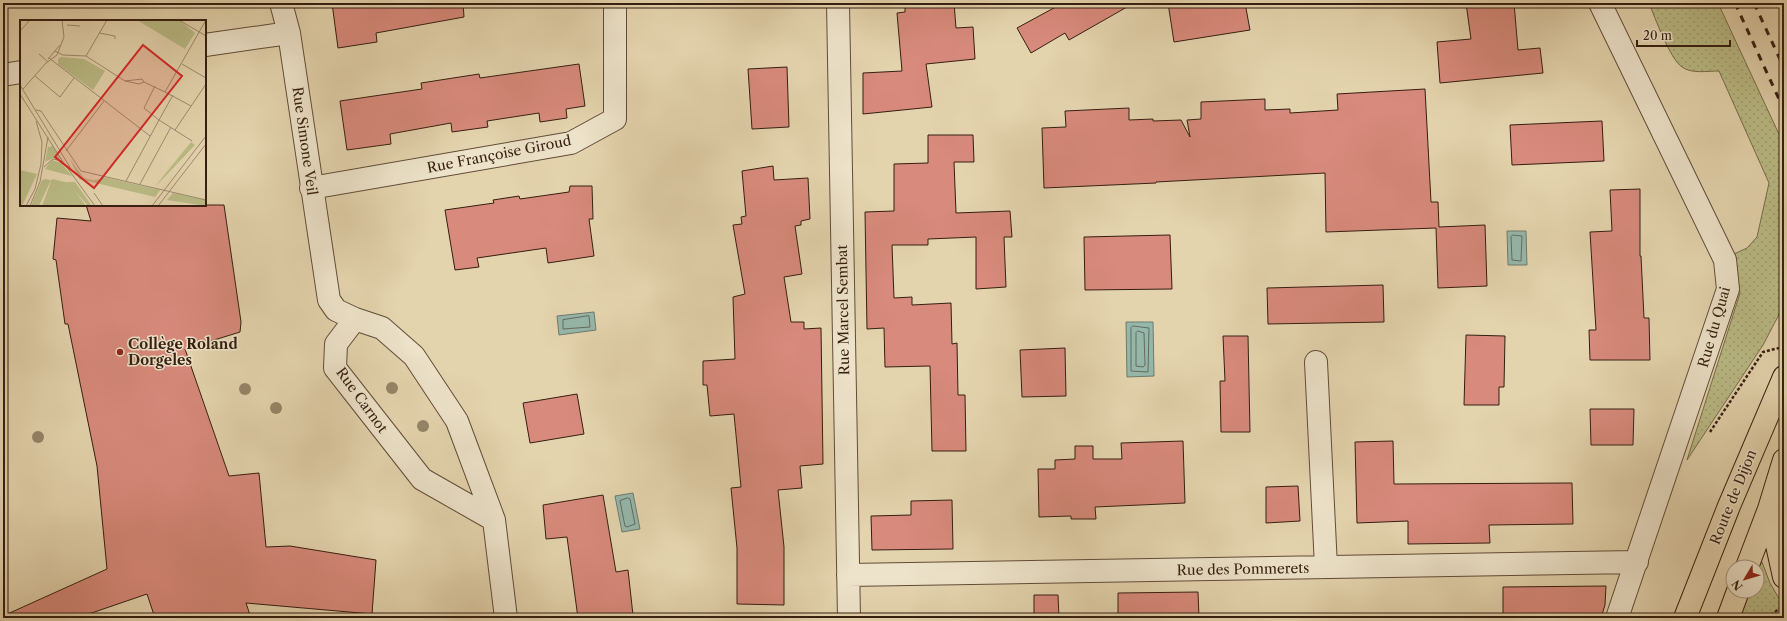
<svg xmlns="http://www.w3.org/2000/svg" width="1787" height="621" viewBox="0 0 1787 621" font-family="'Libre Caslon Text',serif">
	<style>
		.grass { fill: url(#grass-dots); stroke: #786c4b }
		.water { fill: #95b8ac; stroke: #6f7a6e }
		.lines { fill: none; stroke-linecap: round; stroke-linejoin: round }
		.shore { stroke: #656b5e; stroke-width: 1 }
		.building { fill: #d88a7c; stroke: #351e10 }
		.minor-casing { stroke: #614c38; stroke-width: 24 }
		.major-casing { stroke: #351e10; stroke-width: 24 }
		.path { stroke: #351e10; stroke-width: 2.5; stroke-dasharray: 3 2; stroke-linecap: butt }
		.minor { stroke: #ede3ca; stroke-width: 22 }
		.major { stroke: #e4d4ae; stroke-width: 22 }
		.rail { stroke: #351e10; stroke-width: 3; stroke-dasharray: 7 7; stroke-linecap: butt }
		.tree { fill: #968568 }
		.poi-dot { fill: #8f2418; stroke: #ede3ca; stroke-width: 1.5 }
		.labels { text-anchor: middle; stroke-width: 3; stroke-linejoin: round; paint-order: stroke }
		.street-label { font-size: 14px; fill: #351e10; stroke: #ede3ca }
		.poi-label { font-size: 14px; font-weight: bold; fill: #351e10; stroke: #ede3ca; text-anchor: start }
		.inset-road { fill: none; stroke: #9e8b6f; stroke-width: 1 }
		.view { fill: #d62828; fill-opacity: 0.15; stroke: #d62828; stroke-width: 2 }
		.inset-edge { fill: none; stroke: #351e10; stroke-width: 2 }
	</style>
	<defs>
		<pattern id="grass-dots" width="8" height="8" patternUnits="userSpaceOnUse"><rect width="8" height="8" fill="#babb86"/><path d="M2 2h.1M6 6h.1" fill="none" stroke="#a0a073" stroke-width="1.8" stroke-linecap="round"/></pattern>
	</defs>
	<rect width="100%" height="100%" fill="#e4d4ae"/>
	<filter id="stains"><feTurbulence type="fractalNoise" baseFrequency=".005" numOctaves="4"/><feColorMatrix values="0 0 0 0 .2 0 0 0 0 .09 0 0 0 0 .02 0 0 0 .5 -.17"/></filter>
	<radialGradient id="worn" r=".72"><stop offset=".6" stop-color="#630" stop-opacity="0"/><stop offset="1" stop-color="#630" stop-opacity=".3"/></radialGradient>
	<path class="grass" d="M1649,3H1718L1784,145V305L1763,345L1687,460L1740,293L1734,254L1747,248L1757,237L1769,183L1719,71C1708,71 1691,74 1682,67C1670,59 1655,18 1649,3Z
		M1762,562L1770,583L1784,607V618H1739L1749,591H1757V569Z"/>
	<path class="water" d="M1507,231H1526L1527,265H1508Z
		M594,312L596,330L559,335L557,316Z
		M1126,322H1153L1154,376L1127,377Z
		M633,493L640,529L622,532L615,496Z"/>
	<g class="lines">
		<path class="shore" d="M1513,235L1522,236L1521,261L1512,260L1511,237Z
			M589,316L590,327L563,329V320Z
			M1133,326L1149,328L1148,372L1131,371V328Z
			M1138,331L1144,333L1145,365L1143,367L1136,366V333Z
			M628,498L630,499L635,524L627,527L625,526L620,501Z"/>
	</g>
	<path class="building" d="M332,3H463L464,17L376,33L377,42L338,48Z
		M905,3H954L956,28L973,27L975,59L926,64L932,107L863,114V73L902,71L897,13L905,12Z
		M1063,3H1134L1069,40L1065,33L1031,53L1017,28Z
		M1168,3H1245L1250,30L1174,42Z
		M1466,3H1514L1518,50L1540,48L1543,73L1440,83L1437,42L1471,39Z
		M579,64L585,106L566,109L567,118L540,122L539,113L487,121L488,127L452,132L451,123L390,134L391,144L347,150L340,101L422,89L421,83L479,74L480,78Z
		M787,67L789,127L752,129L748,69Z
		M1425,89L1431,202H1438L1439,227L1485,225L1487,286L1438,288L1436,228L1326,232L1325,173L1156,182V183L1044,188L1042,128L1066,127L1065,111L1129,108V120L1153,119V121L1181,120L1190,137L1187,120L1201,119V102L1265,99V110L1290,109V113L1338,110L1337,94Z
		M1602,121L1604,161L1512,165L1510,125Z
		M928,135H973L974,162H954L956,213L1010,211L1012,237H1004L1006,287L976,289V237L928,239V245H892L894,298L912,297V305L951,303L952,344L957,343L958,395H965L966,451H932L930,366L885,367L884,328L867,329L865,212L894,211V164L928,163Z
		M773,166L774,180L808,178L810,219L801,221V225L795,226L802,274L784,277L791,322H804V329L821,328L823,464L800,466L802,488L778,490L784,547V605L737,604V548L731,488L741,487L734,414L710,416L707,385H703V361L735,359L733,297L745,294L733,225L742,224L741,217L746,216L742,171Z
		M570,186H592L593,219H589L594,256L548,263L546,248L477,258L479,267L455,270L445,210L494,203L493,200L519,196L520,199L569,192Z
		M1640,189V256H1641L1644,318H1649L1650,360H1590L1589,330H1596L1590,232L1612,231L1610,190Z
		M86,205H224L241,322L240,332L185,349L229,476L259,473L266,547L290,546L376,560L372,614L246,603L251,618H155L147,594L77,618H3V616L107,569L97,466L68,324H65L56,260L53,259L57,218L91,221Z
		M1170,235L1172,289L1085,290L1084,237Z
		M1383,285L1384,322L1268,324L1267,288Z
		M1466,335L1505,336L1504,387H1499V405H1464Z
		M1223,336H1248L1250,432H1221L1220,381H1225Z
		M1065,348L1066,396L1022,397L1020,350Z
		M577,394L584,434L530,443L523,403Z
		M1590,409H1634L1633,445H1591Z
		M1183,441L1185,503L1095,507L1096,519H1071V516L1039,517L1038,469H1055V460L1075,459V446H1093V459H1122L1121,443Z
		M1393,441L1394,484L1572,483L1573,524L1489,525L1490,543L1408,544V521L1357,523L1355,442Z
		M1298,486L1300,521L1266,523V487Z
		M603,495L616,572L628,570L633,615L612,618H578L567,537L546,539L543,505Z
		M952,500L953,549L872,550L871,516L911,515V501Z
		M1606,586L1605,605L1601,618H1503V587Z
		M1198,592L1199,618H1118V593Z
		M1034,595H1058L1059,618H1034Z"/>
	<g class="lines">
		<defs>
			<path id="minor" d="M281,3L289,33
				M838,3L849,618
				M1600,3L1725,260L1728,289L1617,618
				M205,45L289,33L329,300L336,310L355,319
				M3,75L21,72
				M311,188L571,143L615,119V3
				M1316,362L1326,567
				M494,520L422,479L335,368L336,344L355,319L382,328L414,356L457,421L494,520L506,618
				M848,575L1637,562"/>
			<path id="major" d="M1769,509L1784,577
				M1747,567L1769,509L1784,460
				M1685,618L1729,506L1784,377
				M1728,618L1738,591"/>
		</defs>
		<use href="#minor" class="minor-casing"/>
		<use href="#major" class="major-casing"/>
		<path class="path" d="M1781,350L1784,344
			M1710,432L1763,352L1783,347
			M1767,618L1784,605
			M1782,618L1784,616"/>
		<use href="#minor" class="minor"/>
		<use href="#major" class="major"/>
		<path class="rail" d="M1735,3L1784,110
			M1754,3L1784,68"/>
	</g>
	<g class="tree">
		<circle cx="392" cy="388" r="6"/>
		<circle cx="245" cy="389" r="6"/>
		<circle cx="276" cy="408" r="6"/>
		<circle cx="423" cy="426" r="6"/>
		<circle cx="38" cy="437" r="6"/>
	</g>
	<circle class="poi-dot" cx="120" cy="352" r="4"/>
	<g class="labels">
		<g class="street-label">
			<text transform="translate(305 141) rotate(82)" y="5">Rue Simone Veil</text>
			<text transform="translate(499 154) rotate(-11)" y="5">Rue Françoise Giroud</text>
			<text transform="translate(843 310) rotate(-91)" y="5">Rue Marcel Sembat</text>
			<text transform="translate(1714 327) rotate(-74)" y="5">Rue du Quai</text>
			<text transform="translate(362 400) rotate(54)" y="5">Rue Carnot</text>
			<text transform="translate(1733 497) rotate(-68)" y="5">Route de Dijon</text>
			<text transform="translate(1243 569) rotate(-1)" y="5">Rue des Pommerets</text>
		</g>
		<g class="poi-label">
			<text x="128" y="349">Collège Roland<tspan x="128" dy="16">Dorgeles</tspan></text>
		</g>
	</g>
	<g transform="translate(20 20)">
		<rect width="186" height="186" fill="#e4d4ae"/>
		<path d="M171,122L175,125L135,167L145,154ZM33,126L40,139L33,138L25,142L28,127ZM50,139L64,158L73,160L82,159L83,157L140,170L135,177L59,159ZM32,140L41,143L52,156L25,149ZM26,159L49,165L60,179L58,183L30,162L19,186H11L22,160ZM47,162H55L72,186H68ZM153,173L186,180V186L147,180Z" fill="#babb86"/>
		<path d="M0,150L17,154L2,186H0Z" fill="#babb86"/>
		<path d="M41,37L64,39L85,51L73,70L38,44V39Z" fill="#babb86"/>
		<path d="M117,0H159L175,13L165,29ZM45,40L67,55L73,47L81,52L73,68L42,45ZM32,159L49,163L66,186H22Z" fill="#babb86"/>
		<path class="inset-road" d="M159,0L186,16M47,5L60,6M0,11L10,0M79,13L95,16V19M35,31L43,35L66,36L105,61L119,64L124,62L122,59L105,61M19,34L28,42M66,36L87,0M29,38L130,116M28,39L40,25M162,44L186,58M15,56L40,77L54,58M124,62L145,72L186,0M0,65L51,149M135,66L124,88L139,100L153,75M3,69L26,43L37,35L44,17L42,0M145,72L171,86M0,74L43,142L75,186M16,90L21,91L61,151L186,180M155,110L186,64M46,131L84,81M24,147L33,139L42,141M106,161L139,100L172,121M120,164L151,107M74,173L83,186M6,186L15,169L21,144L22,122L16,101M10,186L20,162L28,117M132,186L186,116M138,186L186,124"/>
		<path class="view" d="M123,25L162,56L74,168L35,137Z"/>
		<rect width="186" height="186" class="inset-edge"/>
	</g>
	<rect width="1787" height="621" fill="none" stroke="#e4d4ae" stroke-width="16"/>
	<rect x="4" y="4" width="1779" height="613" fill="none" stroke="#351e10" stroke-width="2"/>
	<rect x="8" y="8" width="1771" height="605" fill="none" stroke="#351e10"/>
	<g transform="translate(1745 579) rotate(232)"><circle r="19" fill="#ede3ca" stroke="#a39480"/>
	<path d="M0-3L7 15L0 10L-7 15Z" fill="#8f2418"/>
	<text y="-6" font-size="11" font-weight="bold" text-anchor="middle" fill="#351e10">N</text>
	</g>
	<path d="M1637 40v6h93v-6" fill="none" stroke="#351e10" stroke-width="2"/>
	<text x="1643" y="40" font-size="12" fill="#351e10" stroke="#ede3ca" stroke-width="3" paint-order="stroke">20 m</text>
	<rect width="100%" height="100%" filter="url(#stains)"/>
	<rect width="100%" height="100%" fill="url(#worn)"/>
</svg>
